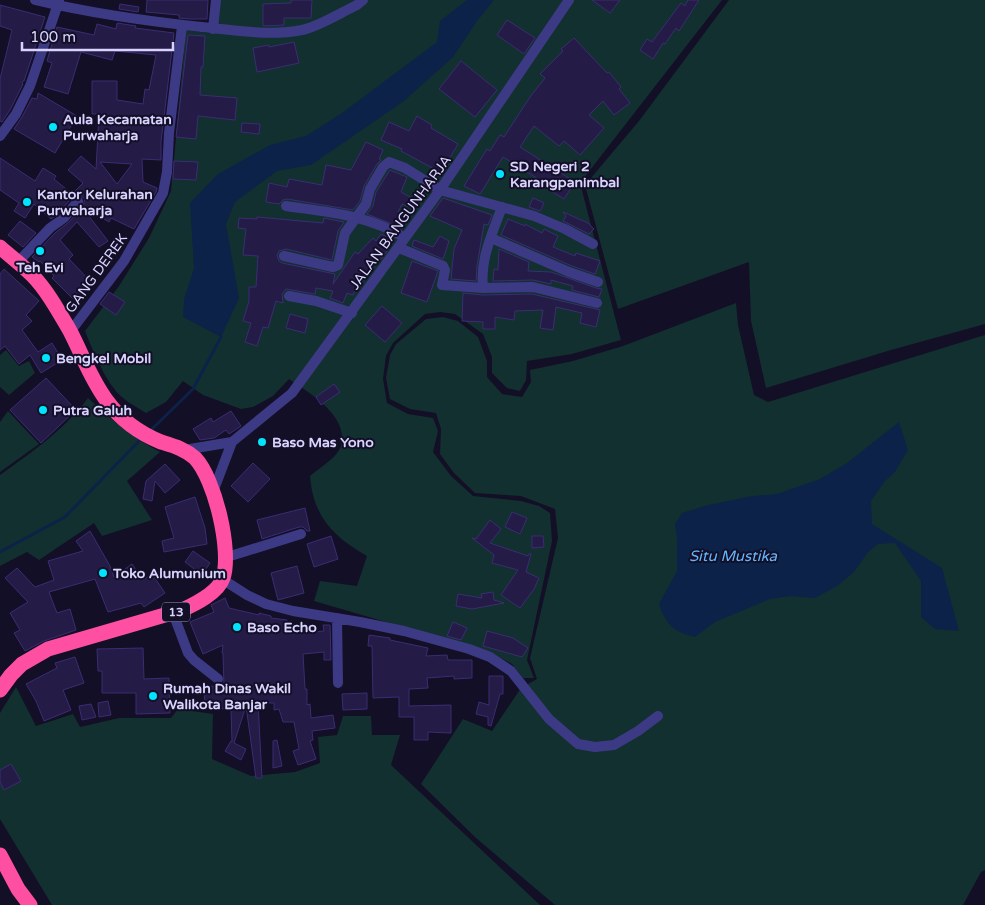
<svg xmlns="http://www.w3.org/2000/svg" width="985" height="905" viewBox="0 0 985 905" font-family="'Varela Round',sans-serif">
	<style>
		.green { fill: #12302f }
		.water { fill: #0c2248 }
		.lines { fill: none; stroke-linecap: round; stroke-linejoin: round }
		.stream { stroke: #0c2248; stroke-width: 3 }
		.building { fill: #241b47; stroke: #3b2d73; fill-rule: evenodd }
		.minor { stroke: #3d3a85; stroke-width: 10 }
		.highway { stroke: #ff4fa3; stroke-width: 15 }
		.poi-dot { fill: #00e5ff; stroke: #130f26; stroke-width: 2 }
		.labels { text-anchor: middle; stroke-width: 4; stroke-linejoin: round; paint-order: stroke }
		.shield { fill: #130f26; stroke: #9e99be; stroke-width: 1 }
		.shield-label { font-size: 12px; font-weight: bold; fill: #d9d4ff }
		.poi-label { font-size: 14px; font-weight: bold; fill: #d9d4ff; stroke: #130f26; text-anchor: start }
		.street-label { font-size: 14px; fill: #d9d4ff; stroke: #130f26 }
		.water-label { font-size: 15px; font-style: italic; fill: #62b6ff; stroke: #130f26 }
	</style>
	<rect width="100%" height="100%" fill="#130f26"/>
	<path class="green" d="M220,0H722L580,183L621,340L572,354L527,361L526,380L520,391L507,388L492,373V357L483,334L455,314L440,312L425,314L393,343L386,356L383,379L387,403L408,414L433,418L438,431L433,452L451,476L473,496L521,501L539,506L550,513L552,541L527,660L534,678H523L512,664L492,653L314,601L320,581L357,586L367,556C333,537 313,516 310,476C319,468 337,458 341,446C349,415 309,393 289,379L273,396L253,407L241,409L203,395L183,381L166,402L146,413C139,408 130,404 123,398C106,384 93,351 85,331L119,286L149,238L171,191L186,30L216,34Z
		M729,0H985V324L891,350L766,388L751,321L749,262L618,309L585,185L639,121Z
		M736,303L738,325L754,395L768,402L985,335V870L981,872L963,905H555L476,838L421,784L463,719L492,731L521,688L537,679L530,658L558,538L555,509L521,496L475,493L454,473L440,454L441,429L436,413L410,409L390,399L386,378L390,355L396,344L426,319L443,317L458,321L478,337L487,361V377L502,394L522,397L531,382L530,370L573,361L623,346Z
		M6,350L19,366L29,361L35,373L9,395L0,387V355Z
		M88,398C111,419 133,438 160,452L127,481L152,520L102,536L94,523L39,560L27,552L0,566V475C32,452 64,430 88,398Z
		M8,411L39,444L0,472V422Z
		M16,687L36,726L73,714L80,727L119,718H171L178,709L213,714L212,759L251,776L295,772L320,763L318,737L337,735L343,716H371L372,735H400L391,765L540,905H52L0,819V713Z"/>
	<path class="water" d="M467,0H494L477,21L453,57L404,101L311,165L277,171L235,202L226,224L239,298L221,337L183,317L184,299L194,268L190,203L218,174L270,145L306,136L342,113L437,42L440,21Z
		M899,422L908,450L895,472L885,481L871,501L872,524L942,568L959,631L935,629L921,617V581L895,543L878,544L868,552L854,572L837,586L815,598L790,596L770,599L715,622L695,637C674,632 666,625 659,604L677,571V538L675,524L682,513L708,505L752,496L777,494L820,479L847,463Z"/>
	<g class="lines">
		<path class="stream" d="M150,431L193,389L221,337
			M0,552L65,517L141,439"/>
	</g>
	<path class="building" d="M147,0H208L207,19H190L179,18V15L146,12Z
		M291,0H312L311,18H284V25L263,26V4L291,3Z
		M592,0H620L610,13Z
		M688,0H699L679,31L676,28L665,44L663,43L653,59L640,50L647,39L652,42L681,3L685,6Z
		M120,4L139,7L138,12L119,9Z
		M0,5L45,17L24,81H23L22,83L23,84L10,110L2,122L0,121V79L12,30L0,26Z
		M507,20L535,38L524,54L497,35Z
		M117,23L136,26L135,28L174,33L161,142V160L142,159L143,182L157,188L156,192L134,229L111,218L109,222L83,206L85,199L79,194L73,196L59,213L51,219L34,204L25,218L14,211L19,203L0,190V158L35,181L43,168L56,176L54,179L72,194L83,183L68,170L81,156L96,169L99,114H92V81H117V100L143,104L145,89L149,90L156,55L115,51L112,60L81,52L68,94L44,87L52,63L47,61L57,27L94,35L97,24L116,29ZM100,162L132,164L117,184Z
		M188,35L205,36L203,67H201L200,95L237,98L235,120L198,116L196,139L176,137Z
		M574,38L607,73L609,72L621,87L619,89L630,103L614,115L603,101L589,115L604,128L580,155L564,141L559,146L534,126L520,147L575,182L564,199L541,185L543,182L503,157L480,194L464,186L487,149L490,151L500,135L504,137L530,97L545,78L540,74L563,51L561,49Z
		M294,42L299,63L257,72L253,48L269,45V47Z
		M461,61L497,90L475,117L439,89Z
		M38,93L77,116L55,153L14,129L22,117L32,98L37,99Z
		M417,116L432,125L431,128L458,144L442,171L441,170L440,172L401,151L402,149L381,140L389,122L409,131Z
		M242,123L260,124L259,134L241,132Z
		M366,142L383,150L379,159L381,160L377,164L364,186L360,201L353,210L287,199L283,200L279,204L266,202L269,183L287,187L289,179L322,185L326,165L351,170Z
		M174,161L198,162L196,180L173,179Z
		M390,170L407,177L401,192L417,201L413,209L402,204L398,212L408,218L402,228L367,214L373,206L376,192Z
		M443,198L492,215L488,225L484,224L477,266L476,281L451,279L454,249L462,230L430,216Z
		M533,198L544,203L540,211L529,207Z
		M82,207L108,241L99,247L77,222L60,240L73,255L69,259L93,284L75,301L52,278L54,276L40,261L39,262L32,257L55,233L69,222Z
		M563,212L588,223L594,229L589,234L563,221L566,216Z
		M257,217L323,223L324,218L344,222L338,231L332,260L286,249L279,251L277,255L279,261L282,263L335,274L333,284L355,252L358,254L373,238L376,241L381,234L394,240L383,257L377,262L376,261L363,280L360,288L357,286L353,295L347,293L343,303L330,298L333,291L316,288L315,294L286,289L282,294L283,303L276,301L268,328L263,327L257,346L245,342L251,323L243,321L249,301V287H256L258,256L243,255L246,229L238,228L239,218L257,219Z
		M508,219L525,226V224L542,233L544,229L558,236L553,247L575,256L576,253L600,261L595,274L572,266L501,235Z
		M20,221L36,233L23,247L8,235Z
		M440,236L449,241L443,259L412,246L414,240L433,247Z
		M499,249L529,262L528,271L551,272L596,288L602,289L599,297L572,290L573,286L551,280V284L533,280L493,281L494,269L498,270Z
		M412,261L438,271L427,302L401,293Z
		M4,269L39,301L26,315L32,321L22,330L38,352L52,343L62,360L41,373L30,355L19,364L5,346L0,350V274Z
		M109,292L125,302L116,315L100,304Z
		M463,293L483,295L532,294L600,310L596,327L580,323L582,313L556,307L553,330L540,328L543,310L515,311L514,320L495,317V329H483V322L462,321Z
		M382,306L402,323L385,342L365,325Z
		M290,314L308,319L305,333L286,328Z
		M46,378L76,410L41,443L10,410Z
		M334,384L340,392L321,405L316,397Z
		M231,411L241,426L229,434L226,430L214,438L200,440L193,429L211,418L213,422Z
		M253,463L270,479L248,502L231,486Z
		M165,464L180,480L165,493L155,481L152,501L143,499L146,481Z
		M195,497L205,528L207,544L164,552L162,541L174,538L165,507Z
		M305,508L310,531H307L303,527H299L262,539L257,520Z
		M512,512L527,518L520,534L505,527Z
		M490,520L501,529L490,543L528,556L530,553L531,554L526,572L539,578L534,589L520,608L501,595L518,570L492,563L494,555L472,538L476,539Z
		M90,531L110,566L114,577L132,564L143,580L152,574L165,593L144,607L141,603L108,612L95,579L49,592L57,613L70,609L76,630L44,641L25,651L14,633L20,630L10,613L28,602L5,578L17,568L35,587L54,580L48,561L83,551L76,541Z
		M331,536L338,559L314,567L307,544Z
		M532,536H543L544,547L532,548Z
		M193,551L210,563L202,575L185,562Z
		M297,566L304,593L278,600L271,573Z
		M493,592L494,600L504,603L472,609L456,606L458,594L482,598L481,594Z
		M225,598L229,608L259,615V613L271,616V618L287,620V625L306,624V633L324,631L323,625H330L331,660H324V652L303,654L305,689H307V705L310,704L311,718L333,715L335,728L312,731L313,740L310,741L316,759L298,765L293,751L299,749L294,722H283L279,709L274,710V703H258L262,778H256L255,771L246,706L234,743L246,749L241,760L225,751L231,741L232,742L231,709L204,708L205,686L224,687L223,653H222L223,645L203,654L190,622L214,612L211,605Z
		M453,622L467,628L461,640L447,636Z
		M487,631L513,638L528,648L522,657L483,646Z
		M369,635L390,638V640L428,648L426,656L447,655L448,660H472V678L454,679V676L427,678L428,688L409,689V706L451,705V733L428,732V740H414V717H399V697L373,698L372,646H368Z
		M143,648L144,679L169,678L170,713L136,714V693H102V671H98L97,649Z
		M75,657L84,683L63,690L71,710L44,721L36,701L26,684L57,668L55,663Z
		M489,676H503V694H500L491,726L488,725V717L476,714L479,702L489,705Z
		M367,693V709L343,710L342,694Z
		M108,701L111,715L99,717L98,703Z
		M91,704L96,717L82,720L79,706Z
		M277,740L282,766L273,768V741Z
		M11,764L21,781L4,790L0,782V770Z"/>
	<g class="lines">
		<path class="minor" d="M35,0C93,14 152,22 211,28C242,31 272,36 302,30C318,27 342,12 357,5L363,0
			M213,29L216,0
			M0,136L16,114L30,86L59,1
			M286,206C328,212 369,215 405,238
			M491,238L569,272L598,282
			M399,248L443,266L445,270L442,285L483,288L533,287L597,303
			M284,256L333,267L338,265L345,233L366,204L370,189L383,167L389,162L405,168L440,190L534,216L565,229L593,244
			M18,262L50,228L64,218L78,201
			M483,288C480,259 492,234 502,207
			M289,296L316,301L352,313
			M70,332L124,261L163,193L167,172L169,133L182,26
			M184,450L232,442
			M213,492L232,442L292,393L440,190L569,0
			M224,558L301,534
			M222,579L247,595L266,604L293,611L360,622L404,631L469,649L490,657L511,671L549,719L578,744L595,747L614,745L638,731L658,716
			M173,613L188,653L194,660L218,679
			M337,618L338,683"/>
		<path class="highway" d="M0,247C10,256 22,265 32,275C47,290 59,312 70,331C83,356 90,378 107,401C121,420 139,433 161,442C174,446 185,449 195,458C215,479 232,551 223,578C218,593 195,604 182,610L48,649L22,664L11,675L0,690
			M0,855L18,889L30,905"/>
	</g>
	<g class="poi-dot">
		<circle cx="53" cy="127" r="5"/>
		<circle cx="500" cy="174" r="5"/>
		<circle cx="27" cy="202" r="5"/>
		<circle cx="40" cy="251" r="5"/>
		<circle cx="46" cy="358" r="5"/>
		<circle cx="43" cy="410" r="5"/>
		<circle cx="262" cy="442" r="5"/>
		<circle cx="103" cy="573" r="5"/>
		<circle cx="237" cy="627" r="5"/>
		<circle cx="153" cy="696" r="5"/>
	</g>
	<g class="labels">
		<rect class="shield" x="162" y="602.5" width="28" height="19" rx="4"/>
		<g class="shield-label">
			<text x="176" y="616">13</text>
		</g>
		<g class="poi-label">
			<text x="63" y="124">Aula Kecamatan<tspan x="63" dy="16">Purwaharja</tspan></text>
			<text x="510" y="171">SD Negeri 2<tspan x="510" dy="16">Karangpanimbal</tspan></text>
			<text x="37" y="199">Kantor Kelurahan<tspan x="37" dy="16">Purwaharja</tspan></text>
			<text x="40" y="272" text-anchor="middle">Teh Evi</text>
			<text x="56" y="363">Bengkel Mobil</text>
			<text x="53" y="415">Putra Galuh</text>
			<text x="272" y="447">Baso Mas Yono</text>
			<text x="113" y="578">Toko Alumunium</text>
			<text x="247" y="632">Baso Echo</text>
			<text x="163" y="693">Rumah Dinas Wakil<tspan x="163" dy="16">Walikota Banjar</tspan></text>
		</g>
		<g class="street-label">
			<text transform="translate(400 222) rotate(-54)" y="5">JALAN BANGUNHARJA</text>
			<text transform="translate(96 273) rotate(-54)" y="5">GANG DEREK</text>
		</g>
		<g class="water-label">
			<text x="733" y="561">Situ Mustika</text>
		</g>
	</g>
	<path d="M22 42v8h151v-8" fill="none" stroke="#d9d4ff" stroke-width="2.5"/>
	<text x="30" y="42" font-size="15" fill="#d9d4ff" stroke="#130f26" stroke-width="4" paint-order="stroke">100 m</text>
</svg>
